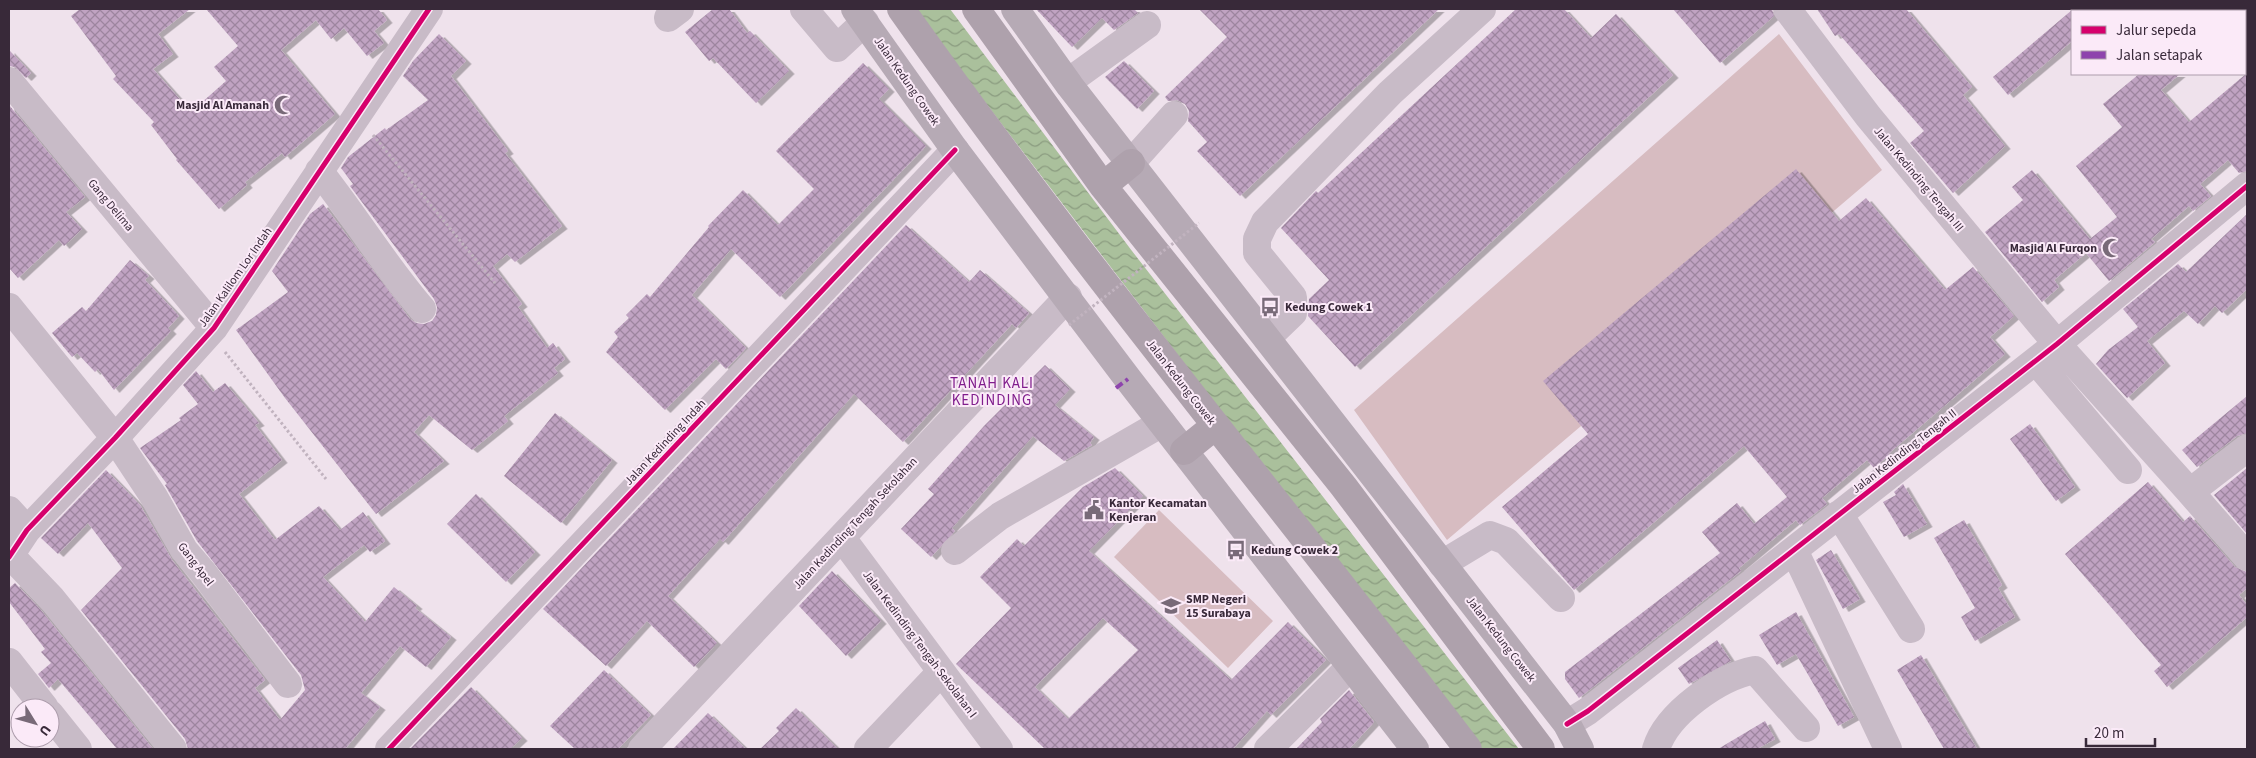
<svg xmlns="http://www.w3.org/2000/svg" width="2256" height="758" viewBox="0 0 2256 758" font-family="'Source Sans 3',sans-serif">
	<style>
		.grass { fill: #d7bcc1 }
		.water { fill: url(#water-waves) }
		.building { fill: url(#building-cross-hatch); fill-rule: evenodd; filter: url(#shadow) }
		.lines { fill: none; stroke-linecap: round; stroke-linejoin: round }
		.path { stroke: #c1b3bf; stroke-width: 3; stroke-dasharray: 2.5 2.5; stroke-linecap: butt }
		.minor { stroke: #c8bbc7; stroke-width: 28 }
		.major { stroke: #b6aab5; stroke-width: 28 }
		.highway { stroke: #aea1ac; stroke-width: 28 }
		.path-bridge { stroke: #c1b3bf; stroke-width: 3; stroke-dasharray: 2.5 2.5; stroke-linecap: butt }
		.quiet { stroke: #8e44ad; stroke-width: 4; stroke-dasharray: 8 4; stroke-linecap: butt }
		.cycleway-casing { stroke: #fbeaf8; stroke-width: 8 }
		.cycleway { stroke: #d6006c; stroke-width: 5 }
		.labels { text-anchor: middle; stroke-width: 4; stroke-linejoin: round; paint-order: stroke }
		.street-label { font-size: 12px; fill: #382939; stroke: #fbeaf8 }
		.poi-label { font-size: 12px; font-weight: bold; fill: #382939; stroke: #fbeaf8; text-anchor: start }
		.quarter-label { font-size: 15px; letter-spacing: 1px; fill: #801d8c; stroke: #fbeaf8 }
	</style>
	<defs>
		<pattern id="water-waves" width="16" height="10" patternUnits="userSpaceOnUse" patternTransform="scale(1.25)"><rect width="16" height="10" fill="#aac09c"/><path d="M0 5q4-4 8 0t8 0" fill="none" stroke="#8b9c80"/></pattern>
		<pattern id="building-cross-hatch" width="8" height="8" patternUnits="userSpaceOnUse" patternTransform="scale(1.25)"><rect width="8" height="8" fill="#c0a3c2"/><path d="M0 0l8 8M0 8l8-8" fill="none" stroke="#9d859f"/></pattern>
		<filter id="shadow"><feDropShadow dx="5.5" dy="3" stdDeviation="0" flood-color="#0004"/></filter>
	</defs>
	<rect width="100%" height="100%" fill="#efe2ec"/>
	<path class="grass" d="M1779,34L1882,170L1447,540L1354,410Z
		M1159,510L1273,621L1228,668L1114,557Z"/>
	<path class="water" d="M914,9H950L1132,251L1519,749H1482L1386,628Z"/>
	<path class="building" d="M80,9H190L158,34L173,54L153,69L191,112L226,81L214,67L238,46L206,9H378L387,20L374,31L384,43L367,56L344,28L331,39L316,20L281,50L335,114L285,157L282,153L245,182L247,185L219,209L176,160L177,159L151,125L154,122L113,79L116,76L71,16Z
		M713,9H729L747,33L750,31L789,71L756,103L713,58L709,61L685,32Z
		M1036,9H1134L1138,13L1114,30L1102,18L1072,47Z
		M1199,9H1439L1240,196L1197,151L1207,142L1188,121L1189,111L1185,104L1177,100L1168,101L1165,97L1227,37Z
		M1516,9H1564L1591,38L1616,14L1673,75L1355,367L1308,316L1309,299L1329,280L1281,228L1316,191L1318,193Z
		M1673,9H1772L1774,16L1720,63Z
		M1817,9H1906L1972,87L1963,95L2005,146L1953,193L1910,143L1924,131L1839,34L1835,36Z
		M2072,10V41L2008,95L1993,77Z
		M439,34L466,61L451,76L508,151L505,153L562,226L515,262L507,254L493,266L522,304L518,307L547,348L553,343L565,359L554,368L558,373L504,416L508,421L472,450L429,415L414,432L444,461L376,514L285,398L236,330L288,292L272,271L310,214L323,204L410,319L416,323L424,324L432,321L436,315L437,307L434,299L350,186L353,184L341,168L348,157L385,128L386,130L428,100L403,76L413,61Z
		M9,50L31,73L26,78L15,67L9,66Z
		M1124,61L1154,91L1137,109L1105,77Z
		M863,63L889,89L879,99L926,146L780,297L731,249L692,295L746,348L726,369L716,359L665,410L606,352L618,337L614,332L629,318L626,315L647,294L650,297L709,227L708,226L743,190L778,225L814,189L776,151Z
		M2247,73V171L2239,173L2228,160L2200,184L2211,196L2193,211L2189,206L2151,239L2155,242L2109,281L2086,253L2054,280L2059,287L2042,302L1985,232L2023,200L2012,187L2032,170L2090,239L2117,217L2076,166L2122,127L2103,104L2139,74H2180L2161,90L2189,122Z
		M9,105L85,197L66,212L82,229L64,246L59,240L18,278L9,268Z
		M1796,169L1839,221L1866,198L1945,290L1973,267L2014,316L1990,337L2005,354L1888,454L1889,455L1874,468L1867,460L1822,498L1827,504L1800,525L1796,520L1739,568L1741,571L1579,698L1565,679V672L1720,553L1702,532L1737,503L1754,524L1787,497L1744,446L1574,590L1502,507L1588,434L1543,381Z
		M2247,214V289L2222,313L2215,306L2198,324L2184,311L2147,341L2165,363L2127,398L2096,364L2108,350L2138,327L2123,309L2178,264L2186,272Z
		M906,225L969,282L980,270L1029,313L1016,328L1012,324L903,442L854,394L723,542L720,539L668,596L717,643L694,667L647,621L606,666L543,609Z
		M130,260L149,276L145,280L179,316L168,328L171,331L114,390L98,369L95,372L77,353L72,357L52,333L82,307L86,311Z
		M1045,365L1070,389L1055,405L1094,437L1090,443L1092,445L1064,461L1033,436L952,528L955,531L931,557L901,529L934,494L928,489L984,426Z
		M196,371L213,392L225,383L259,423L255,425L282,460L239,494L275,540L319,506L340,530L363,512L385,541L370,552L364,545L323,577L365,622L394,587L417,606L415,608L451,637L426,667L400,646L361,693L380,707L345,749H188L185,739L81,610L122,568L88,523L58,554L41,538L106,470L140,505L172,560L265,680L255,688L280,720L305,690L301,675L197,541L165,485L167,484L140,448L181,420L179,418L198,404L183,385Z
		M2247,396V433L2237,436L2197,467L2182,450Z
		M555,413L612,460L561,523L504,476Z
		M2030,424L2075,487L2056,501L2010,439Z
		M1115,468L1143,496L1089,551L1231,680L1288,622L1326,660L1271,715L1267,711L1233,749H1045L956,664L1011,608L980,577L1017,539L1024,546L1083,487ZM1103,618L1138,650L1068,719L1035,687Z
		M2247,468V534L2214,495Z
		M2148,482L2183,522L2190,516L2235,567L2247,572V588L2239,595L2247,605V617L2167,687L2154,671L2161,665L2065,554Z
		M1903,484L1927,524L1904,537L1883,502L1896,495L1894,492Z
		M476,494L535,552L506,582L447,524Z
		M1964,520L2002,585L1998,588L2015,617L1975,641L1961,617L1975,608L1934,538Z
		M1831,550L1860,599L1843,609L1816,560Z
		M832,571L881,621L846,656L799,606Z
		M15,583L40,609L153,749H117L58,679L49,688L38,674L51,663L41,652L45,649L9,602V588Z
		M1796,612L1854,717L1838,726L1796,654L1777,665L1759,635Z
		M1717,640L1731,661L1689,684L1678,668Z
		M1921,655L1977,749H1944L1897,670Z
		M604,670L651,715L618,749H575L550,726Z
		M471,687L522,738L510,749H410Z
		M1349,690L1374,722L1349,749H1296L1322,722L1320,719Z
		M796,708L838,749H760L779,731L776,728Z
		M708,713L746,749H673Z
		M1765,721L1775,739L1757,749H1718Z"/>
	<g class="lines">
		<path class="path" d="M373,135L495,283
			M225,352L326,479"/>
		<path class="minor" d="M804,9L837,48L865,22
			M1787,9L1868,116L2057,344L2190,492L2247,448
			M2211,9L2213,11
			M668,18L680,9
			M2245,50L2247,53
			M9,81L214,328
			M1068,82L1147,25
			M1131,163L1174,115
			M319,171C355,216 384,265 422,309
			M9,307L115,438L154,497L184,550L202,571L288,684
			M1267,338L1293,313V297L1257,253V239L1265,222L1390,93L1482,9
			M2036,361L2128,470
			M2190,492L2247,557
			M9,510L27,530
			M1839,514L1911,629
			M842,538L999,749
			M1794,550L1888,749
			M955,551L1000,516L1162,423
			M10,555L52,599L173,749
			M9,557L27,530L115,438L214,328L429,9
			M1442,564L1490,535L1506,541L1561,598
			M9,662L45,708
			M50,714L78,749
			M1567,724L1588,711L2057,344L2247,186
			M389,749L955,150
			M642,749L1068,297
			M868,749L941,672
			M1268,749L1350,667
			M1656,749C1667,713 1719,677 1755,670L1806,728"/>
		<path class="major" d="M855,9L955,150L1128,379L1415,749
			M1015,9L1070,86L1567,724L1580,749"/>
		<path class="highway" d="M901,9C1081,263 1280,502 1468,749
			M976,9L1103,186L1344,487L1541,749
			M1103,186L1131,163
			M1184,451L1215,426"/>
		<path class="path-bridge" d="M1069,325L1199,223"/>
		<path class="quiet" d="M1116,388L1128,379"/>
		<defs>
			<path id="cycleway" d="M9,557L27,530L115,438L214,328L429,9
				M1567,724L1588,711L2057,344L2247,186
				M389,749L955,150"/>
		</defs>
		<use href="#cycleway" class="cycleway-casing"/>
		<use href="#cycleway" class="cycleway"/>
	</g>
	<defs>
		<symbol id="mosque-bare" viewBox="-9 -9 18 18"><path d="M3.5-4.9A6 6 0 1 0 3.5 4.9A5 5 0 1 1 3.5-4.9Z" fill="#786a78" stroke="#fbeaf8" stroke-width="2.5" paint-order="stroke"/></symbol>
		<symbol id="bus-bare" viewBox="-9 -9 18 18"><path d="M-5-6H5V4H4V6H2V4H-2V6H-4V4H-5ZM-3.5-4V0h7V-4ZM-3.5 1.2v1.5H-2V1.2ZM2 1.2v1.5H3.5V1.2Z" fill="#786a78" stroke="#fbeaf8" stroke-width="2.5" paint-order="stroke"/></symbol>
		<symbol id="civic-bare" viewBox="-9 -9 18 18"><path d="M-.6-6.5H3V-4.5H.6V-3L4-1V1h2V6H-6V1h2V-1L-.6-3ZM-1.2 2.5V6h2.4V2.5Z" fill="#786a78" stroke="#fbeaf8" stroke-width="2.5" paint-order="stroke"/></symbol>
		<symbol id="school-bare" viewBox="-9 -9 18 18"><path d="M0-5L7-2L0 1L-7-2ZM-4 1L0 2.5L4 1V4Q0 6-4 4Z" fill="#786a78" stroke="#fbeaf8" stroke-width="2.5" paint-order="stroke"/></symbol>
	</defs>
	<g fill-rule="evenodd">
		<use href="#mosque-bare" x="270" y="91" width="28" height="28"/>
		<use href="#mosque-bare" x="2098" y="234" width="28" height="28"/>
		<use href="#bus-bare" x="1256" y="293" width="28" height="28"/>
		<use href="#civic-bare" x="1080" y="496" width="28" height="28"/>
		<use href="#bus-bare" x="1222" y="536" width="28" height="28"/>
		<use href="#school-bare" x="1157" y="592" width="28" height="28"/>
	</g>
	<g class="labels">
		<g class="street-label">
			<text transform="translate(907 81) rotate(55)" y="4">Jalan Kedung Cowek</text>
			<text transform="translate(1919 179) rotate(50)" y="4">Jalan Kedinding Tengah III</text>
			<text transform="translate(111 205) rotate(50)" y="4">Gang Delima</text>
			<text transform="translate(235 277) rotate(-55)" y="4">Jalan Kalilom Lor Indah</text>
			<text transform="translate(1181 382) rotate(52)" y="4">Jalan Kedung Cowek</text>
			<text transform="translate(665 442) rotate(-47)" y="4">Jalan Kedinding Indah</text>
			<text transform="translate(1904 451) rotate(-38)" y="4">Jalan Kedinding Tengah II</text>
			<text transform="translate(855 523) rotate(-47)" y="4">Jalan Kedinding Tengah Sekolahan</text>
			<text transform="translate(196 564) rotate(53)" y="4">Gang Apel</text>
			<text transform="translate(1501 639) rotate(52)" y="4">Jalan Kedung Cowek</text>
			<text transform="translate(920 644) rotate(53)" y="4">Jalan Kedinding Tengah Sekolahan I</text>
		</g>
		<g class="poi-label">
			<text x="269" y="109" text-anchor="end">Masjid Al Amanah</text>
			<text x="2097" y="252" text-anchor="end">Masjid Al Furqon</text>
			<text x="1285" y="311">Kedung Cowek 1</text>
			<text x="1109" y="507">Kantor Kecamatan<tspan x="1109" dy="14">Kenjeran</tspan></text>
			<text x="1251" y="554">Kedung Cowek 2</text>
			<text x="1186" y="603">SMP Negeri<tspan x="1186" dy="14">15 Surabaya</tspan></text>
		</g>
		<g class="quarter-label">
			<text x="992" y="388">TANAH KALI<tspan x="992" dy="17">KEDINDING</tspan></text>
		</g>
	</g>
	<rect width="2256" height="758" fill="none" stroke="#382939" stroke-width="20"/>
	<rect x="2071" y="10" width="175" height="65" fill="#fbeaf8" stroke="#ad9dac"/>
	<rect x="2081" y="26" width="25" height="8" fill="#d6006c" stroke="#ad9dac"/>
	<text x="2116" y="35" font-size="15" fill="#382939">Jalur sepeda</text>
	<rect x="2081" y="51" width="25" height="8" fill="#8e44ad" stroke="#ad9dac"/>
	<text x="2116" y="60" font-size="15" fill="#382939">Jalan setapak</text>
	<g transform="translate(35 723) rotate(127)"><circle r="24" fill="#fbeaf8" stroke="#ad9dac"/>
	<path d="M0-4L9 19L0 12L-9 19Z" fill="#786a78"/>
	<text y="-8" font-size="14" font-weight="bold" text-anchor="middle" fill="#382939">U</text>
	</g>
	<path d="M2086 738v8h69v-8" fill="none" stroke="#382939" stroke-width="2.5"/>
	<text x="2094" y="738" font-size="15" fill="#382939" stroke="#fbeaf8" stroke-width="4" paint-order="stroke">20 m</text>
</svg>
